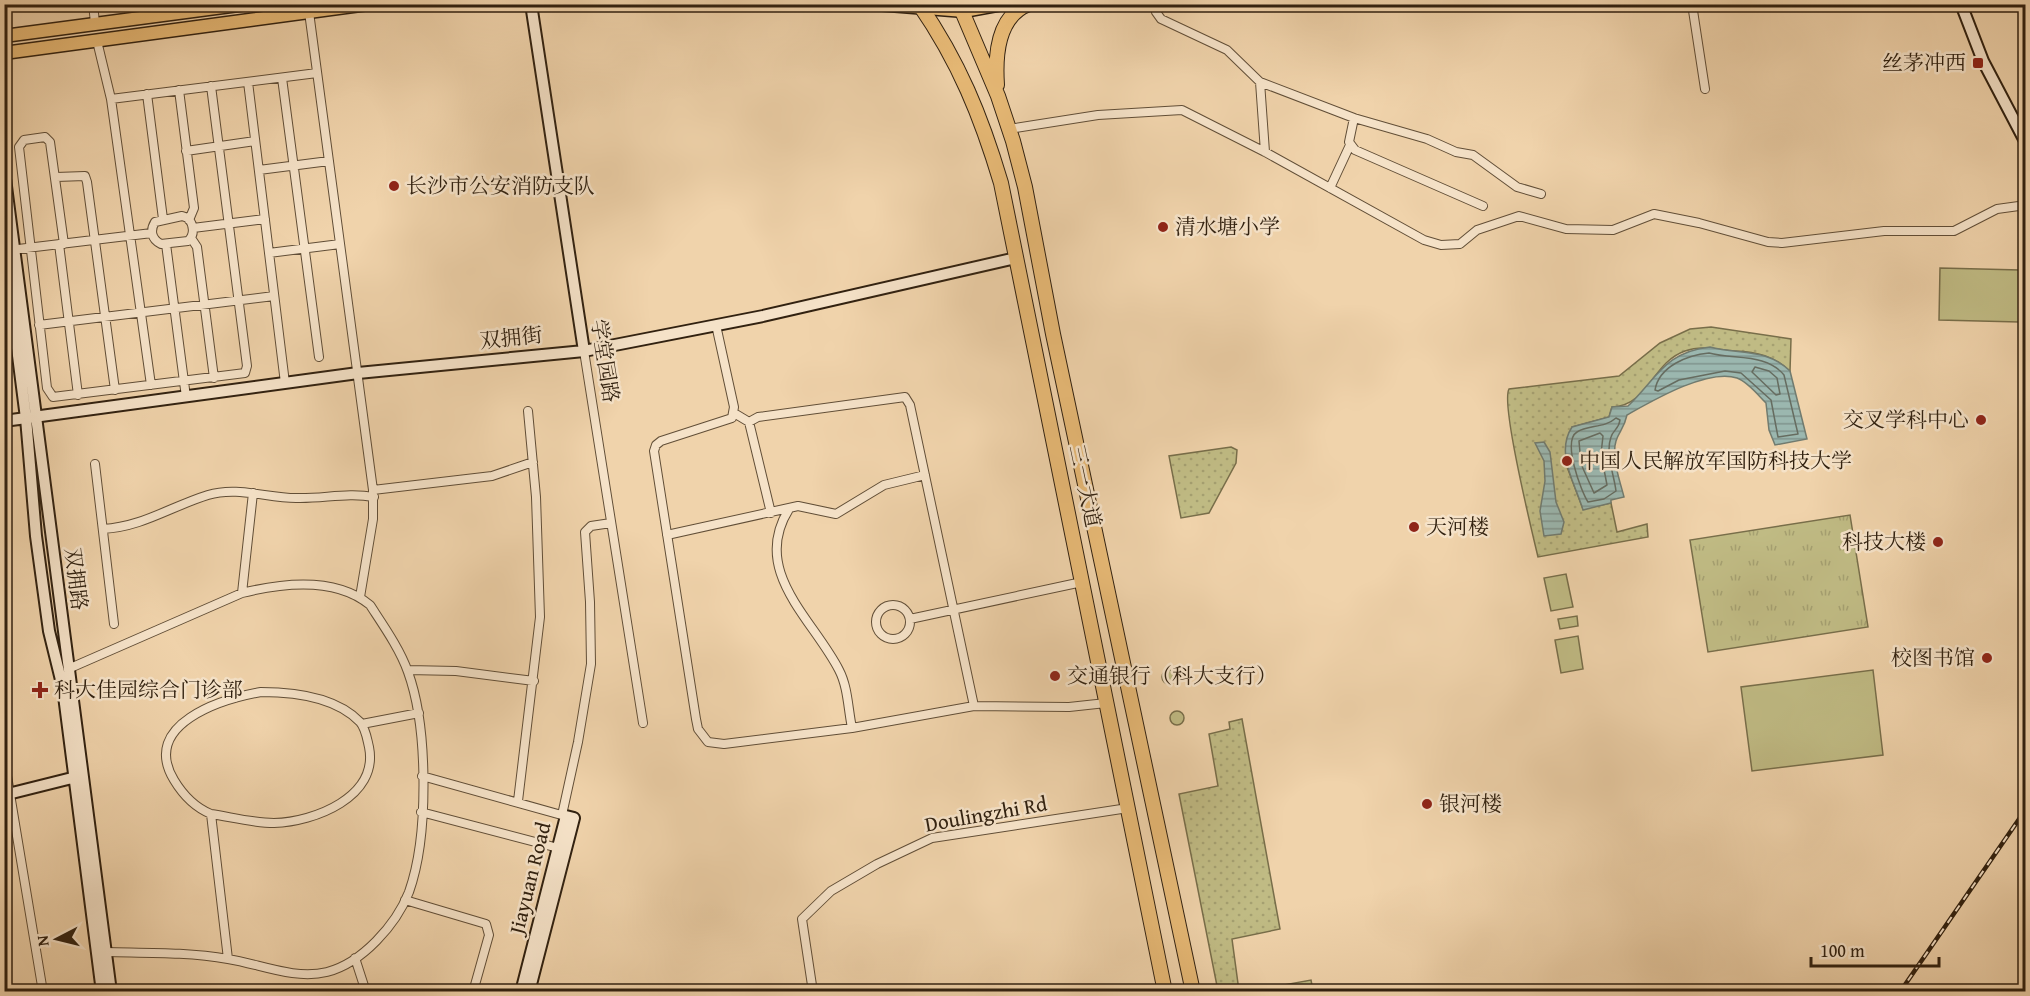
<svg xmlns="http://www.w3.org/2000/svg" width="2030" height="996" viewBox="0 0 2030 996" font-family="'Gentium Book Plus','Noto Serif SC',serif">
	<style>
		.grass { fill: #c0bb84; stroke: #786e4a; stroke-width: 1.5 }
		.park { fill: url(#park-tufts); stroke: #786e4a; stroke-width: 1.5 }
		.garden { fill: url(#garden-dots); stroke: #786e4a; stroke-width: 1.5 }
		.water { fill: url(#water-rules); stroke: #717b6f; stroke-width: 1.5 }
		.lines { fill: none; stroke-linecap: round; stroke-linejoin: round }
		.shore { stroke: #666c60; stroke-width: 1.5 }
		.street-casing { stroke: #614e37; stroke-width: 10 }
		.secondary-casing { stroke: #312110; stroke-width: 14 }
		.primary-casing { stroke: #312110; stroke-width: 15 }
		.highway-casing { stroke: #312110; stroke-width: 16 }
		.street { stroke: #f5e2c8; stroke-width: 8 }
		.secondary { stroke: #f5e2c8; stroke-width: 10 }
		.primary { stroke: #e8ba76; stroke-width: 12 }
		.highway { stroke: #e8ba76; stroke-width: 14 }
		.rail-casing { stroke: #312110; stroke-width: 4.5 }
		.rail { stroke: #f5e2c8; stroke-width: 2; stroke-dasharray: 7; stroke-linecap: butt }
		.poi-dot { fill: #8f2418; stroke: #f5e2c8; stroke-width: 2 }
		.labels { text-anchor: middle; stroke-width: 5; stroke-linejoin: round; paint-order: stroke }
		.poi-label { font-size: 21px; fill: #312110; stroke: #f5e2c8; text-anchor: start }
		.street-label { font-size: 21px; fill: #312110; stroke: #f5e2c8 }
	</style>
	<defs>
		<pattern id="park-tufts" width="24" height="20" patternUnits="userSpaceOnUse" patternTransform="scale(1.5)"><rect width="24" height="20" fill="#c0bb84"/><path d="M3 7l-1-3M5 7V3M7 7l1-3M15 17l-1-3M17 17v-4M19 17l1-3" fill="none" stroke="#a5a071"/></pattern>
		<pattern id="garden-dots" width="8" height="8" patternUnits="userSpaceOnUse" patternTransform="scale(1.5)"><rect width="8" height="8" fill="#c0bb84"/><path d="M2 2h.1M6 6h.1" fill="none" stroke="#a5a071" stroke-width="1.8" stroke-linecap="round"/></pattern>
		<pattern id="water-rules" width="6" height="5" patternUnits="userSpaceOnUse" patternTransform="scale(1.5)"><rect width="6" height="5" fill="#9bb7af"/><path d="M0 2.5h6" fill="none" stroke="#7f948d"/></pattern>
	</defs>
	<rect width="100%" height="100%" fill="#f0d3ab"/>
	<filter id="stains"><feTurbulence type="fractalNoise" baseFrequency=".00333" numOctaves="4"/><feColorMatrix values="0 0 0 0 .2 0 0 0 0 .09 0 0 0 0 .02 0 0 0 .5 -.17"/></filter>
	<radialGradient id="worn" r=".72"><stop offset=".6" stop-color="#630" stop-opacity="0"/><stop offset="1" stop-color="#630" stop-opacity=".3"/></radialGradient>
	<path class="grass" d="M1940,268L2020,270L2019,322L1939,320Z
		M1566,574L1573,607L1551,611L1544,578Z
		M1577,616L1578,626L1560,629L1558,619Z
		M1578,636L1583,669L1561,673L1555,640Z
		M1873,670L1883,755L1752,771L1741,687Z
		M1162 677a7 7 0 1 1 14 0a7 7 0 1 1-14 0Z
		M1170 718a7 7 0 1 1 14 0a7 7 0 1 1-14 0Z"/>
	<path class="park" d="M1850,515L1868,627L1708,652L1690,540Z"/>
	<path class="garden" d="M1711,327L1791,339L1790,371C1774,356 1757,352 1735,351C1718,350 1702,345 1685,351C1651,363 1650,405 1612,407L1609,417L1572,427L1567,467L1583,509L1611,503L1617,532L1647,524L1648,537L1538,557C1532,532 1501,403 1509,389L1619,376L1660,343L1690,329Z
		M1231,447L1237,450L1236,463L1209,513L1181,518L1169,456Z
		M1242,719L1280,929L1232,939L1239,991H1218L1179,794L1218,786L1209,734L1230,729L1229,722Z
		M1311,980L1313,991H1250Z"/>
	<path class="water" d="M1710,347C1739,355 1767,348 1790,371L1807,439L1775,445L1769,430L1766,403C1758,395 1748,382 1737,378C1708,368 1652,401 1627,415C1624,429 1619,431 1616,441C1611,457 1620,481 1624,497L1611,500V503L1583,510C1575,483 1555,453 1572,427L1609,417L1612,407L1628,406C1657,378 1665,352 1710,347Z
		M1544,442L1550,452L1556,502L1564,522L1561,534L1544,536L1540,511L1545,481L1544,461L1535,443Z"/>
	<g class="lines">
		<path class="shore" d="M1709,353C1734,360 1766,353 1784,375L1798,434L1778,437L1771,400L1741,373L1725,371L1679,380L1658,391L1655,390C1659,366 1688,355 1709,353Z
			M1755,367L1769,371L1777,378L1780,394L1776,395L1752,372Z
			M1616,418L1620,420C1619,429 1613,430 1611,437C1605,454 1614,474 1616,491L1604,499L1588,502C1581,491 1562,441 1577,432C1588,425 1605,428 1616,418Z
			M1600,433L1603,436L1601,454L1607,485L1594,493L1581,464L1579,441Z"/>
		<defs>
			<path id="street" d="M93,4L95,23
				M1154,4L1156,12L1161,19L1227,50L1260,82L1354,118L1349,142L1355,150L1483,206
				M1692,4L1705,89
				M309,12L373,490V519L360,597
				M97,41L111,99L151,385
				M282,78L319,357
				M248,82L285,383
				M1260,82L1265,152
				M179,90L194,208L189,220
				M147,94L163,219
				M111,99L317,73
				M1354,118L1427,139L1456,152L1473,155L1517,187L1541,194
				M1009,129L1098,115L1182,110L1265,152L1424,240L1441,245L1460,244L1477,230L1519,216L1566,229L1613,230L1654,214L1699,223L1768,242L1782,243L1884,231H1954L1997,209L2026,205
				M186,151L255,141
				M259,170L329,161
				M56,177L85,176L87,182L115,390
				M1330,188L1350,145
				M182,216L188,218C194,225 195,235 188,241L161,244C151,239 150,230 155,222Z
				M193,228L265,219
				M191,238L197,247L214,378
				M59,244L78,395
				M64,244L50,142L45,137L24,140L19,147L47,388L53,397L245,373L247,366L211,86
				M166,244L186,397
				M10,250L152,233
				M269,253L340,244
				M39,325L274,296
				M716,325L734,407L732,418L661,441L656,445L654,451L696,719L698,729L708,742L724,744L852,728L974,706L1069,707L1106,703
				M584,351L643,723
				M734,413L749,422
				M95,464L114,624
				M373,490L492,476L533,462
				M789,509C750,571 813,619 839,670C848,687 848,709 852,728
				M771,513L749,422L758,417L905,397L910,405L974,706
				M103,529C142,527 172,506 208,495C237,486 267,498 296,498C323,499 347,492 374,497
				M667,535L798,506L836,514L884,485L925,475
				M242,593L253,493
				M876 622a17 17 0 1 1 34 0a17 17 0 1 1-34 0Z
				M910,619L1082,582
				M68,669L242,593C282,583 335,576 370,605C383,625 400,649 408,672C428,727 429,836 409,892C396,925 362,963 327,972C294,980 260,964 228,959C188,952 147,953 106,952
				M408,670L456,671L534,681
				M4,686V703
				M261,692C293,692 336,697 360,722C366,729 367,739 369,747C379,797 314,822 274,823C253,823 231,817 211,814C194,807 183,795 174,780C140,724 222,699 261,692Z
				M362,724L419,713
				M4,758L43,992
				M422,776L565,816
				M518,801L540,617L536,497L528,411
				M421,812L562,849
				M211,814L228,959
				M562,815L578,742L591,664L590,602L585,532L591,526L611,523
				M405,900L486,924L489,935L473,992
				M355,958L366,992
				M813,992L802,919L831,891L877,864L932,838L1128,808"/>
			<path id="secondary" d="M531,4L584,351
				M1961,4L1983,61L2026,143
				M4,171L111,992
				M4,246L26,418L36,536L49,631L63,688L102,992
				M4,421L358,373L584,351L763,316L1016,258
				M4,795L80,776
				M521,992L566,816L574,818L529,992"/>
			<path id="primary" d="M876,4L964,11L1002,4
				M4,36L246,4
				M4,53L368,4"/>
			<path id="highway" d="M919,4C959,62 981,116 1001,183L1165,992
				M959,4L998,96L1013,141L1025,187L1053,334L1193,992
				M997,85C995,56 997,16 1029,4"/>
		</defs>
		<use href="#street" class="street-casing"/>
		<use href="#secondary" class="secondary-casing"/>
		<use href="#primary" class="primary-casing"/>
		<use href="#highway" class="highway-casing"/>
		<use href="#street" class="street"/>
		<use href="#secondary" class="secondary"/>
		<use href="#primary" class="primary"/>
		<use href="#highway" class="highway"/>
		<defs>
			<path id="rail" d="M1900,992L2026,809"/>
		</defs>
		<use href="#rail" class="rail-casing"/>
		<use href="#rail" class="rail"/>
	</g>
	<g class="poi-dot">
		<rect x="1972" y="57" width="12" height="12" rx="3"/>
		<circle cx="394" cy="186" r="6"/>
		<circle cx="1163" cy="227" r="6"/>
		<circle cx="1981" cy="420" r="6"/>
		<circle cx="1567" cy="461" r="6"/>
		<circle cx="1414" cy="527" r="6"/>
		<circle cx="1938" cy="542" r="6"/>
		<circle cx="1987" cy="658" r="6"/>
		<circle cx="1055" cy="676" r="6"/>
		<path d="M37 681h6v6h6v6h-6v6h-6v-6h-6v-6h6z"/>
		<circle cx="1427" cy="804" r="6"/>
	</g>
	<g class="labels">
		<g class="poi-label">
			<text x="1966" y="70" text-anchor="end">丝茅冲西</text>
			<text x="406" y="193">长沙市公安消防支队</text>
			<text x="1175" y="234">清水塘小学</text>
			<text x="1969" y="427" text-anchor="end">交叉学科中心</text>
			<text x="1579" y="468">中国人民解放军国防科技大学</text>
			<text x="1426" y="534">天河楼</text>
			<text x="1926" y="549" text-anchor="end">科技大楼</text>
			<text x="1975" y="665" text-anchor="end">校图书馆</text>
			<text x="1067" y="683">交通银行（科大支行）</text>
			<text x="54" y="697">科大佳园综合门诊部</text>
			<text x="1439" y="811">银河楼</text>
		</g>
		<g class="street-label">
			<text transform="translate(511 338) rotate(-6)" y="7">双拥街</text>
			<text transform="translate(605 361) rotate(81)" y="7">学堂园路</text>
			<text transform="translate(1085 486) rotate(78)" y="7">三一大道</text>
			<text transform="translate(76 579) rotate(83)" y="7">双拥路</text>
			<text transform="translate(986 814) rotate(-10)" y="7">Doulingzhi Rd</text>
			<text transform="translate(530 878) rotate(-76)" y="7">Jiayuan Road</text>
		</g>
	</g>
	<rect width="2030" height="996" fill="none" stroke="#f0d3ab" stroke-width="24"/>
	<rect x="6" y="6" width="2018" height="984" fill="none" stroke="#312110" stroke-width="3"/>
	<rect x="12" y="12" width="2006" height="972" fill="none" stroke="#312110" stroke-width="1.5"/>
	<g transform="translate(57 939) rotate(263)" stroke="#f5e2c8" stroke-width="4.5" paint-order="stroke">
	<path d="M0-4.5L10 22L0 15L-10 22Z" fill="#312110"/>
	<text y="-9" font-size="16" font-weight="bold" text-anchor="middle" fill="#312110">N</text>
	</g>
	<path d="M1811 957v9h128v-9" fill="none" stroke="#312110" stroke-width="3"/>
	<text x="1820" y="957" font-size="18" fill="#312110" stroke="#f5e2c8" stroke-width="4.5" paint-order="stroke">100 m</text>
	<rect width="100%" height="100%" filter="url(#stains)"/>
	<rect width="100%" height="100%" fill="url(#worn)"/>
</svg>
